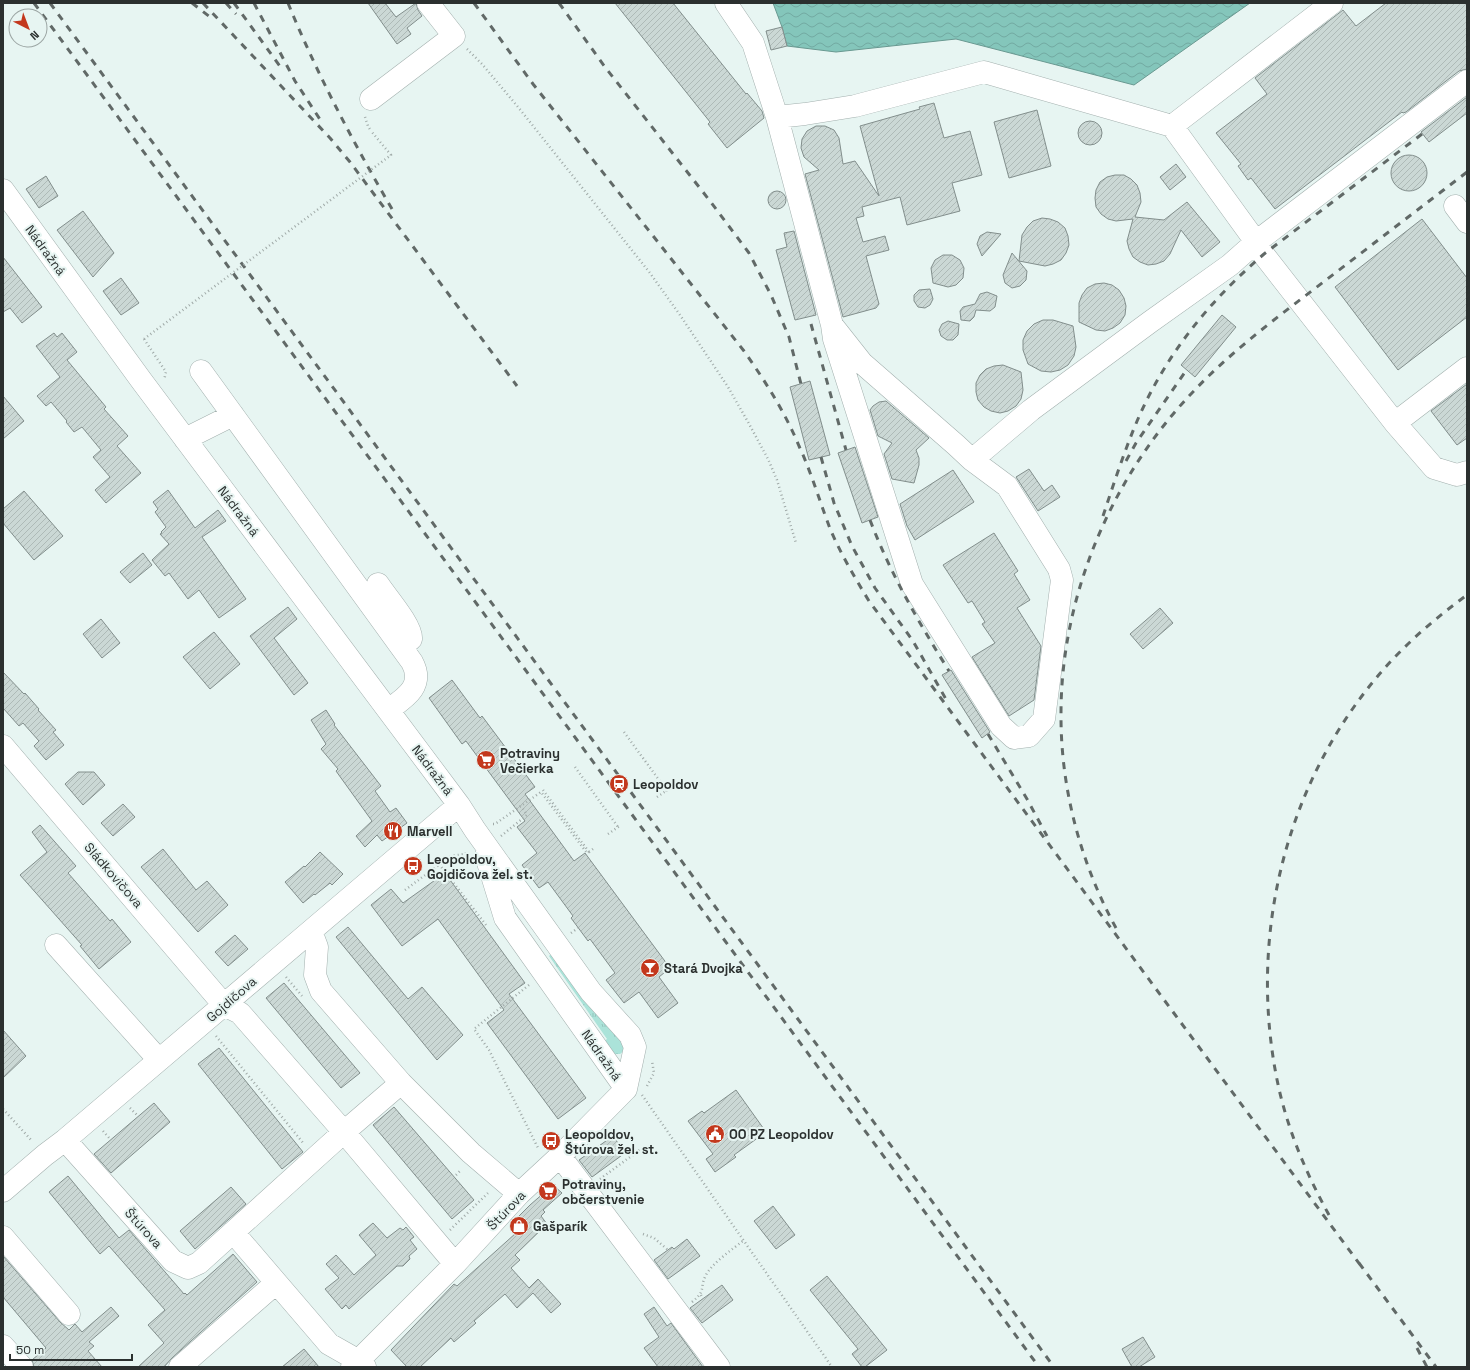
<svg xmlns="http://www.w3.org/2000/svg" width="1470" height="1370" viewBox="0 0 1470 1370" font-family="'Space Grotesk',sans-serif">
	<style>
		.grass { fill: url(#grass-tufts) }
		.water { fill: url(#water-waves); stroke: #699991 }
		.building { fill: url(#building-hatch); stroke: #828e8c }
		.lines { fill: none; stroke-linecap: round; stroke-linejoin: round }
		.minor-casing { stroke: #a3b0ae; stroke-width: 23 }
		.path { stroke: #a0aaa8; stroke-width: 2.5; stroke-dasharray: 1 3; stroke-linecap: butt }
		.minor { stroke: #fff; stroke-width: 22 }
		.rail { stroke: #616967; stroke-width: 3; stroke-dasharray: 7 7; stroke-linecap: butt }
		.path-bridge { stroke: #a0aaa8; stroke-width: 2.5; stroke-dasharray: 1 3; stroke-linecap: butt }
		.labels { text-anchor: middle; stroke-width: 4; stroke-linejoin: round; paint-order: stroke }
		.street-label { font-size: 13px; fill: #2b302f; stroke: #e7f5f2 }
		.poi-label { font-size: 13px; font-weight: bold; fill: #2b302f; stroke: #e7f5f2; text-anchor: start }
	</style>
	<defs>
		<pattern id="grass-tufts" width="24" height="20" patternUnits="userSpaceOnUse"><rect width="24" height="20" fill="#abe3d9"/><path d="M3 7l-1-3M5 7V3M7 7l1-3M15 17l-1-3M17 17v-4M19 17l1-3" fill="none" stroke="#93c3bb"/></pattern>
		<pattern id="water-waves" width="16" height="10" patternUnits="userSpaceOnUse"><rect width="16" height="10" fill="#84c6bb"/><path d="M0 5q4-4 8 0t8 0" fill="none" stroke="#72aaa1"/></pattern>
		<pattern id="building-hatch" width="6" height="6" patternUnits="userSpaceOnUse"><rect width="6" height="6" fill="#cbd8d5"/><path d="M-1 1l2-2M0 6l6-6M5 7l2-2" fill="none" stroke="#aebab7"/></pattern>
	</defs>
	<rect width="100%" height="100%" fill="#e7f5f2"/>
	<path class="grass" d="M554,952L623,1034L624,1051L620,1054H613L604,1041L607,1039L549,956Z"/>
	<path class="water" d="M773,3H1250L1134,85L956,39L836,52L787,46L782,27Z"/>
	<path class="building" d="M368,3H385L396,17L416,3L418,10L422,16L407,28L411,34L397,44Z
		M615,3H673L746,94L747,93L762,111L764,118L727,148L708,124L710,122Z
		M1386,3H1467V69L1459,71L1406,112L1403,113L1402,112L1275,209L1251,178L1248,180L1238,166L1241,164L1216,133L1267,94L1255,78L1343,10L1356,26Z
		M782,27L787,46L771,50L766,31Z
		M1467,97V113L1429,142L1421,132Z
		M934,103L944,138L970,131L982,175L952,183L960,211L907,225L900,197L862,207L864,216L856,218L863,242L885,236L889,250L866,256L879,304L876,308L843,317L805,174L819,170L804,157L801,148L802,139L807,131L816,126H825L834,130L839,138L843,164L855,161L879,196L860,126L920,109L919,107Z
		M1037,110L1051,166L1009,178L994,122Z
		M1078 133a12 12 0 1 1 24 0a12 12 0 1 1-24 0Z
		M1391 173a18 18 0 1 1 36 0a18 18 0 1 1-36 0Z
		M1176,164L1186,177L1170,190L1160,177Z
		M1115,175H1124L1131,179L1137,185L1140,193L1141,202L1135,217L1164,220L1187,202L1220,242L1202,257L1181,230L1170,254L1164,261L1156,264L1148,265L1140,262L1133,257L1129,249L1127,241L1133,219L1116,221L1108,219L1101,214L1096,207L1095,198L1096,190L1100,182L1107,177Z
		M46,176L58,196L39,208L26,189Z
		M768 200a9 9 0 1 1 18 0a9 9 0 1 1-18 0Z
		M83,211L114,253L93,277L57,230Z
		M1042,218L1050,219L1058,222L1065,228L1068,236L1069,245L1066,253L1061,260L1053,264L1045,266L1019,261L1022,235L1027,227L1033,221Z
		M1422,219L1467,278V317L1398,370L1335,287Z
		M794,231L816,315L795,320L776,250L787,247L784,233Z
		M987,232L1001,234L982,256L977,244L980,236Z
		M1012,253L1027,271L1026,280L1020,286L1012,288L1005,283L1003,275Z
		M943,255H952L960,260L964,268L963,278L956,285L948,287L933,283L931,268L935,260Z
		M3,257L42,307L22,323L10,308L3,312Z
		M121,278L139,303L121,315L103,291Z
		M1104,283L1112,285L1119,290L1124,298L1126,306L1125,315L1120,323L1113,328L1105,331L1096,330L1079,322V303L1082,295L1087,288L1095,284Z
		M930,289L933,299L930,305L925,308L918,307L914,301V295L919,290Z
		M987,292L997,296L995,307L990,311L976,310L974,317L970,321L961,320L960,311L963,307L975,304L980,294Z
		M1222,315L1236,327L1195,377L1181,365Z
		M1043,320H1053L1073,326L1076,347L1074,356L1068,365L1060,370L1051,372L1041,371L1028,364L1023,350V340L1027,331L1034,324Z
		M948,321L959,324L958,335L953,340H947L941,336L939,330L942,324Z
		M54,333L57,337L62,333L77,352L67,360L106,407L104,409L128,436L117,446L141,473L106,503L95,490L110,477L93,457L101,450L82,427L74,432L66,422L67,421L51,402L46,406L37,396L60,377L36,346Z
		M1003,365L1021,372L1023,390L1021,399L1016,406L1008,411L1000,413L991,411L984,407L978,400L976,392V383L980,375L986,369L994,366Z
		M810,381L830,455L809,460L790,387Z
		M1467,384V438L1457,445L1431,411Z
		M3,396L24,421L3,439Z
		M886,401L929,438L916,450L919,458V465L914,483L892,479L884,454L892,443L878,436L870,410L873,406L879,402Z
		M855,447L878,517L862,523L838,453Z
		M1029,469L1044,491L1052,485L1060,497L1038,511L1016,477Z
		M953,470L974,502L915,540L907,526L900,504Z
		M168,490L195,528L218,510L226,521L202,537L246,599L219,618L199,590L188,599L169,573L165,576L152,560L169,544L160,534L162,533L161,532L166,527L155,512L158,509L153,502Z
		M24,491L63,536L34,560L3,523V509Z
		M994,533L1018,571L1014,574L1030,600L1017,608L1041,646L1034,700L1009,716L972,657L995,643L982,624L985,622L972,601L968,603L943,565Z
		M143,553L152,565L130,583L120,572Z
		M288,607L297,619L274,638L308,683L294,695L250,636Z
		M1160,608L1173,623L1143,649L1130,634Z
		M101,619L120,643L102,658L83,634Z
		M214,632L240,664L210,689L183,657Z
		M951,670L990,732L982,738L942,675Z
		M3,672L24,694L25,693L39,709L38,710L56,730L53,732L64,745L46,760L34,746L39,741L23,723L19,726L3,708Z
		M452,680L480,718L482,716L535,787L525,794L574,861L585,853L670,968L659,977L678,1003L658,1018L639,992L624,1003L606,980L615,973L590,939L588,941L571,918L573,916L548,882L539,888L522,865L537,853L517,827L525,821L466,741L462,744L429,698Z
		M326,710L335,724L334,725L381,786L375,791L390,812L396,808L407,823L382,841L377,835L365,847L356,836L372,821L336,771L338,769L321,749L326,744L311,720Z
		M78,772H94L105,785L83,805L65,784Z
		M123,804L135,817L113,836L101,823Z
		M40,825L76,866L68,873L110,921L112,919L131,942L99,969L80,946L82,945L20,875L47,852L32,832Z
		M163,849L196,890L207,881L228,905L198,932L141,867Z
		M320,852L343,874L332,885L330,883L315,895L314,894L303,903L285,882L304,866L305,867Z
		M445,873L525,983L509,994L586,1098L558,1119L487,1023L504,1010L438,919L402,946L371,905L391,889L403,903Z
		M348,927L408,999L422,987L463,1035L437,1060L336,937Z
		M235,935L248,949L228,966L215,952Z
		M284,983L360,1073L341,1088L266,998Z
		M3,1030L26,1056L3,1078Z
		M219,1048L303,1152L282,1169L198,1064Z
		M736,1090L766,1132L734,1155L736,1157L715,1172L706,1159L713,1154L688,1121L702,1111L704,1113Z
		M154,1103L170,1122L111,1173L94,1154Z
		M394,1107L474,1200L452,1219L373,1125Z
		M613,1136L625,1153L592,1177L579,1160Z
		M68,1176L119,1238L129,1230L184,1294L185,1293L187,1295L233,1254L257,1282L172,1358L164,1367H138L164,1343L148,1325L165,1310L109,1246L100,1254L49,1192Z
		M553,1185L562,1193L543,1210L545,1212L541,1216L547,1224L515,1255L520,1260L511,1268L529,1288L538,1279L561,1304L551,1313L533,1293L517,1308L505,1294L474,1321L476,1323L454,1342L451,1338L420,1367H407L391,1350L454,1284L457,1286L516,1233L509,1226L530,1205Z
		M231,1187L246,1204L195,1249L180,1231Z
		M773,1206L795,1235L776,1249L754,1221Z
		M373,1223L387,1238L400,1228L403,1230L406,1227L414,1237L410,1240L417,1249L409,1256L410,1259L403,1266H397L349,1309L346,1305L342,1309L325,1289L339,1278L326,1264L336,1255L354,1275L376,1255L359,1235Z
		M687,1239L700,1256L668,1279L654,1260L672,1247L674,1249Z
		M3,1256L60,1322L69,1330L75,1324L82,1332L111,1307L119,1316L89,1342L94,1346L88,1351L102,1367H34L32,1360L46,1348L3,1297Z
		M827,1276L887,1350L865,1367H862L852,1354L858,1349L810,1290Z
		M722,1285L733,1300L702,1323L690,1308Z
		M654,1307L667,1326L671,1323L703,1367H658L644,1348L659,1337L644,1314Z
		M1143,1337L1155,1357L1139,1367H1132L1122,1349Z
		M304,1349L319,1367H282Z"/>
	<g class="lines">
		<defs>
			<path id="minor" d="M726,3L753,43L777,117L805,114L855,106L984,72L1172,126L1332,3
				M371,99L454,36L428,3
				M777,117L832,325L862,363L956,445L972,460L1007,486L1059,569L1062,580L1044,719L1029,736L1014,738L1001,726L912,584L834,339L832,325
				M1172,126L1256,242L1260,250L1395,423L1434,468L1457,475L1467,472
				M3,190L141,380L459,805L475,830L591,992L630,1035L635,1047L626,1089
				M1455,206L1467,222
				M201,371L412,662C425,686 405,698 388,710
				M1395,423L1467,368
				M185,439L233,415
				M972,460L1031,410L1150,322L1230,265L1256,242L1467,81
				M378,584C385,595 413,627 411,639L401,647
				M3,746L224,1005L240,1013L344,1132L455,1264
				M486,856L505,918L626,1089
				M311,931L317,947L315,975L321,991L401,1083L471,1153L519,1194
				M56,945L159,1060
				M65,1140L173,1261L188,1268L199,1263L344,1132L401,1083
				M560,1156L719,1367
				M3,1191L45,1155L65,1140L459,805
				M233,1232L329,1344L359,1361L365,1367
				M3,1237L69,1314
				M3,1346L22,1367
				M180,1367L276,1283
				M352,1367L455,1264L519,1194L560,1156L626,1089"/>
		</defs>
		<use href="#minor" class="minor-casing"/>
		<path class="path" d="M467,49L482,64L518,107L650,273L680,315L728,387L748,422L768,459L777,480L796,543
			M365,117L368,126L371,131
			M144,339L166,372L164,380
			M624,732L667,791
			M575,767L618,827
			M543,790L589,852
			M657,797L669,789
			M493,824H495L541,792L587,853L589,852
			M608,834L621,825
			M501,836L527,815L521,806
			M589,852L593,849
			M439,864L486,925
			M405,890L451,856L465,854L467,852
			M571,933L578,928
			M286,977L302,996
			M529,985L474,1029L489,1050L539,1150
			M216,1036L304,1144
			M647,1086L654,1073L652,1061
			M642,1095L832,1367
			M130,1108L138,1116
			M3,1109L32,1141
			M103,1131L111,1140
			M456,1175L461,1170
			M600,1179L641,1149
			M450,1230L488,1193
			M643,1234L654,1238L668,1250
			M701,1295L703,1299
			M692,1302C707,1290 699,1288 706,1275C712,1263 733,1249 744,1240"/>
		<use href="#minor" class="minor"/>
		<path class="rail" d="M34,3L1039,1367
			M50,3L1054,1367
			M192,3L210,17
			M203,3L330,138L350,162L517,386
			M226,3L236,14
			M234,3L282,69
			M254,3L295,81L323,124
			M288,3C317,74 353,142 392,209
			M474,3L533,84L744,351C765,381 785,412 799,446C812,474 820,503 831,531C842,556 855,578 869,601L1361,1266
			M559,3L605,67L710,201L749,253L771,295L789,337L801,384
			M811,324L846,450
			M821,457L834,503L852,546L875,588L913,641L947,701
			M1126,461L1136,443L1185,372
			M1103,516C1113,486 1123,455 1135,426C1163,358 1208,302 1264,254L1422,134
			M870,520C891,575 918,621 949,671
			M988,734L1027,799L1047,836
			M1116,928C1081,864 1061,790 1061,717C1060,599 1110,480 1190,395C1231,351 1279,316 1326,280C1373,244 1420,208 1467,172
			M1329,1215C1307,1175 1289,1133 1279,1089C1247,945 1282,790 1377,677C1403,646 1434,619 1467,595
			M1359,1263L1436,1367
			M1417,1348L1427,1367"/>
		<path class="path-bridge" d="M144,339L391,155L371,131"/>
	</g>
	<defs>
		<symbol id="supermarket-disc" viewBox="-11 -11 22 22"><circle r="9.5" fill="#c3381d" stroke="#e7f5f2"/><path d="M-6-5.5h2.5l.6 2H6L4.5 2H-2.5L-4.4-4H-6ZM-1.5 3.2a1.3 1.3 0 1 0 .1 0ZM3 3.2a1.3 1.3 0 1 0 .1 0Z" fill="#fff"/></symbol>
		<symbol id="station-disc" viewBox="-11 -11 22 22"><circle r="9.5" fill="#c3381d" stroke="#e7f5f2"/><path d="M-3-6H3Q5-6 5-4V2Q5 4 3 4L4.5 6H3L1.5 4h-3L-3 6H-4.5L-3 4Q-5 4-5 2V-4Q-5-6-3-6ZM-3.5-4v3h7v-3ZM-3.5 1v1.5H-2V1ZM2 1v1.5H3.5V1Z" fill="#fff"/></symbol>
		<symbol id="restaurant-disc" viewBox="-11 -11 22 22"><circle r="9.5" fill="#c3381d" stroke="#e7f5f2"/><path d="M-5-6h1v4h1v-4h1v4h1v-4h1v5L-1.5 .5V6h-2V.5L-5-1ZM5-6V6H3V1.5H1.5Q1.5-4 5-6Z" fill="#fff"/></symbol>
		<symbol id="bus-disc" viewBox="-11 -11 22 22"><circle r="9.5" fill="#c3381d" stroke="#e7f5f2"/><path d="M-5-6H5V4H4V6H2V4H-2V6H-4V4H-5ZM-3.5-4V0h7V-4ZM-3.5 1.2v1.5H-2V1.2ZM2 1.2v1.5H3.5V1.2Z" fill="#fff"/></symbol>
		<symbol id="bar-disc" viewBox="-11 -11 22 22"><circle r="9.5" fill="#c3381d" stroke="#e7f5f2"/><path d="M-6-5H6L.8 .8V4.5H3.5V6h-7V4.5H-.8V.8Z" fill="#fff"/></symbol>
		<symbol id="civic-disc" viewBox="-11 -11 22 22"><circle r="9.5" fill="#c3381d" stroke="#e7f5f2"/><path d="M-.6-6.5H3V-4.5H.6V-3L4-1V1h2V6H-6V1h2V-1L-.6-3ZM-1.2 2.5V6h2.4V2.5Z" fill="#fff"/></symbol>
		<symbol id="shop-disc" viewBox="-11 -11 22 22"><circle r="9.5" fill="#c3381d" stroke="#e7f5f2"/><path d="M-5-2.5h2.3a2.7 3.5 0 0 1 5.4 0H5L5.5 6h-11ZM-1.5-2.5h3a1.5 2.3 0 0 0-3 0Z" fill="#fff"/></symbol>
	</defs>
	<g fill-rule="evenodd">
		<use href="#supermarket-disc" x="475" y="749" width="22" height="22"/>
		<use href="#station-disc" x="608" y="773" width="22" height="22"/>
		<use href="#restaurant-disc" x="382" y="820" width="22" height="22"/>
		<use href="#bus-disc" x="402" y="855" width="22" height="22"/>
		<use href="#bar-disc" x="639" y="957" width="22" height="22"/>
		<use href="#civic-disc" x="704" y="1123" width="22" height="22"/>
		<use href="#bus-disc" x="540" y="1130" width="22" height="22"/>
		<use href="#supermarket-disc" x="537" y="1180" width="22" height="22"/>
		<use href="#shop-disc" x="508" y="1215" width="22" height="22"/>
	</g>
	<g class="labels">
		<g class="street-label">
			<text transform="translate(46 250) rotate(54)" y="5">Nádražná</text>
			<text transform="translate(239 511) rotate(53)" y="5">Nádražná</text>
			<text transform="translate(433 770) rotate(53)" y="5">Nádražná</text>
			<text transform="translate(114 875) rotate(49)" y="5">Sládkovičova</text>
			<text transform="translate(231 999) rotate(-41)" y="5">Gojdičova</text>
			<text transform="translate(602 1055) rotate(55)" y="5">Nádražná</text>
			<text transform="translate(506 1210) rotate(-46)" y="5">Štúrova</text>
			<text transform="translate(144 1228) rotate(48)" y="5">Štúrova</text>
		</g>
		<g class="poi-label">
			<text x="500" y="758">Potraviny<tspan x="500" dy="15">Večierka</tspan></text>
			<text x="633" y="789">Leopoldov</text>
			<text x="407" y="836">Marvell</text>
			<text x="427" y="864">Leopoldov,<tspan x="427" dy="15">Gojdičova žel. st.</tspan></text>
			<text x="664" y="973">Stará Dvojka</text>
			<text x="565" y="1139">Leopoldov,<tspan x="565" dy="15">Štúrova žel. st.</tspan></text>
			<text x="729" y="1139">OO PZ Leopoldov</text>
			<text x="562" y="1189">Potraviny,<tspan x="562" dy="15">občerstvenie</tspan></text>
			<text x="533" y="1231">Gašparík</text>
		</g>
	</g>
	<rect width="1470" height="1370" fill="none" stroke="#2b302f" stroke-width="8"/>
	<g transform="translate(28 28) rotate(138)"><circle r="19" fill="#e7f5f2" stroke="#9ca6a4"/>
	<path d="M0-3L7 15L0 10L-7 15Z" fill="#c3381d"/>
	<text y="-6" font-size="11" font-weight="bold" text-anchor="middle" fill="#2b302f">N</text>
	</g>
	<path d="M10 1354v6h122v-6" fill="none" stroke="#2b302f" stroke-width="2"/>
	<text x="16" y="1354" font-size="12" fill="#2b302f" stroke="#e7f5f2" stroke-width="3" paint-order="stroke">50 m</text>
</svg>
